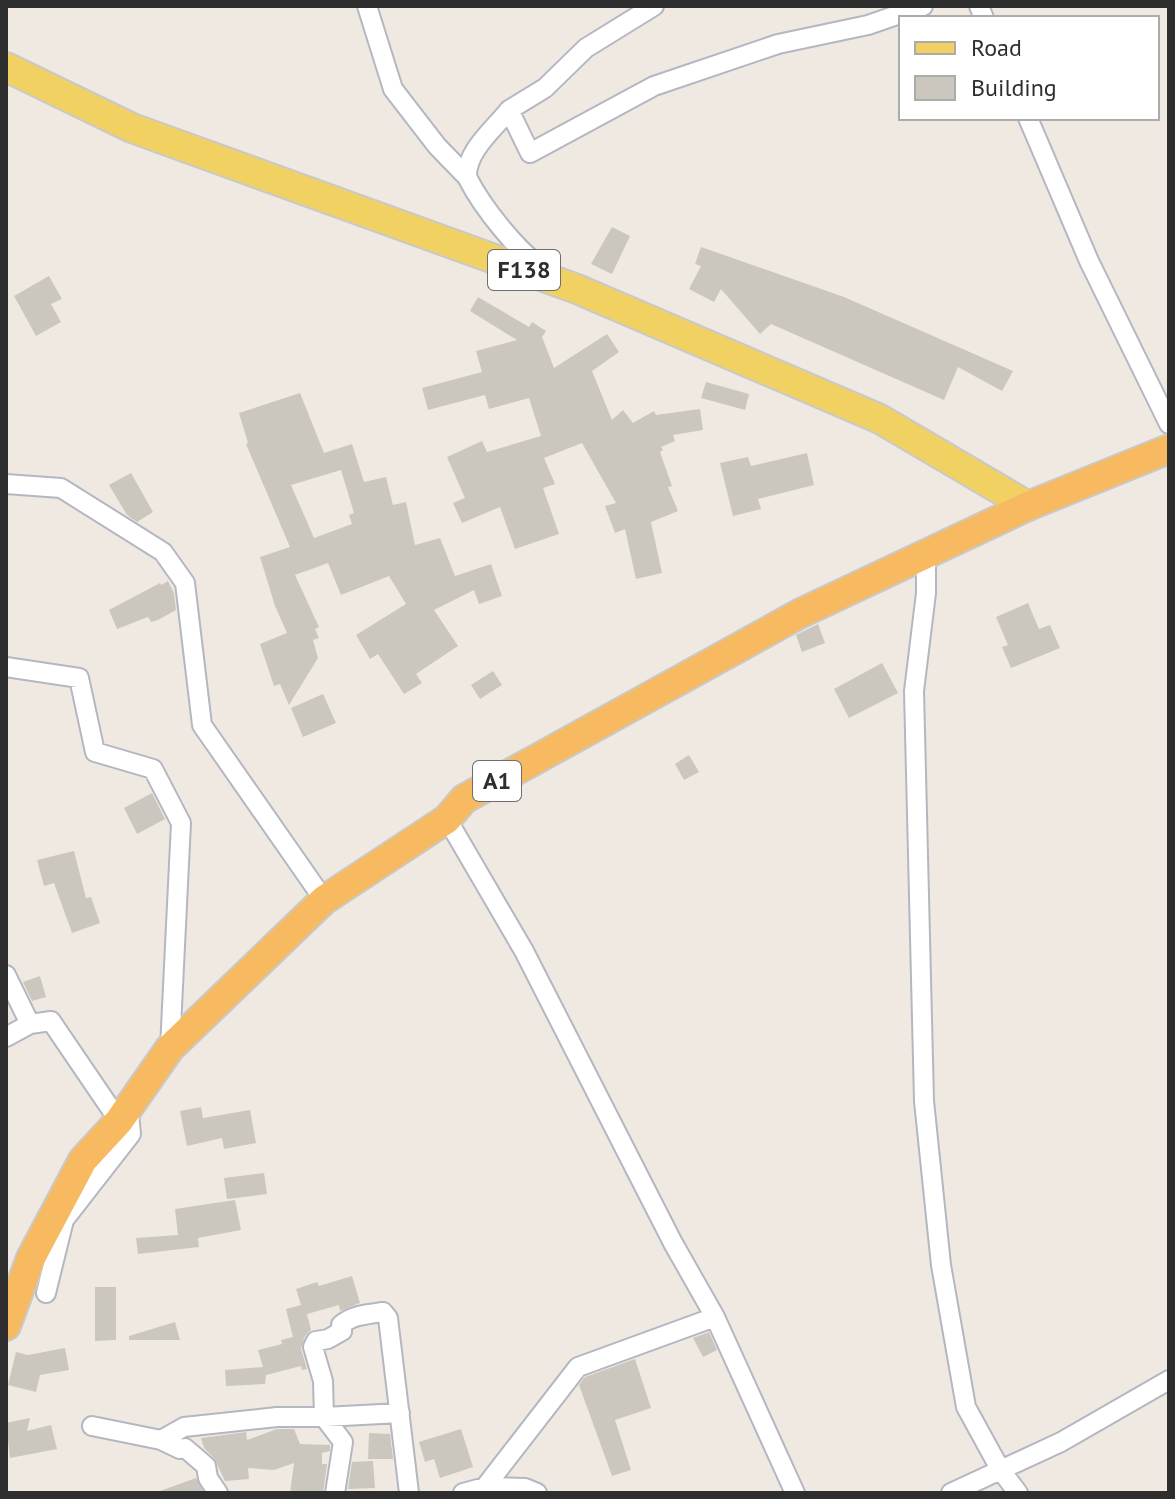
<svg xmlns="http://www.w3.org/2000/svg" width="1175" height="1499" viewBox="0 0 1175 1499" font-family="'PT Sans',sans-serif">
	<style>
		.building { fill: #cbc7bf; fill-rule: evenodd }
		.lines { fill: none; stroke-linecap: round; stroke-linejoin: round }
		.minor-casing { stroke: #b4b7c1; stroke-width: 22 }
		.primary-casing { stroke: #c9c9c9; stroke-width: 32 }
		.trunk-casing { stroke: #c9c9c9; stroke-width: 32 }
		.minor { stroke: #fff; stroke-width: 18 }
		.primary { stroke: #f2d163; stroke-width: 28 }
		.trunk { stroke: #f8ba60; stroke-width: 28 }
		.labels { text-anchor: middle; stroke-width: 8; stroke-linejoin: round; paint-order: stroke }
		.shield { fill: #fff; stroke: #6d6d6d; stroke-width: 2 }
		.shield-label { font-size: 24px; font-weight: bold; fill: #2e2e2e }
	</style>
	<rect width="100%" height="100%" fill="#efe9e1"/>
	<path class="building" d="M612,227L630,236L612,274L591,264Z
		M701,247L844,297L1013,371L1002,391L958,367L944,400L771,324L760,334L721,289L714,302L689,289L701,266L695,264Z
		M49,276L62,299L51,304L61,322L36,336L14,296Z
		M478,297L529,327L532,322L546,331L542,337L554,368L607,334L619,352L592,371L612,420L623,410L633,423L654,411L656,415L700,409L703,430L673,435L675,441L661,447L663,450L660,452L672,486L668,487L678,511L651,522L662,573L636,579L625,529L615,533L605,506L616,503L582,443L544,458L555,484L543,488L559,534L515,549L500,507L462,523L453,503L465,498L447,457L482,441L487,452L541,436L529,398L489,409L485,395L428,410L422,388L482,372L476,351L517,340L470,311Z
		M706,382L749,394L745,410L701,398Z
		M300,393L324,453L352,444L364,482L386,477L393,505L406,502L415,545L440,538L455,576L491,564L502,596L479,604L474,590L434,610L458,646L416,674L422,683L404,694L378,654L370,659L356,635L406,604L389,576L341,595L328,563L295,575L319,627L315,629L319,638L313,640L318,658L289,705L280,684L274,686L260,644L287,633L275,606L260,557L290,547L246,444L248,443L239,413ZM341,470L354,513L349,515L352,524L314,538L291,485Z
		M807,453L814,485L758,499L761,509L733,516L720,463L748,457L751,466Z
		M131,473L153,512L137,522L127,515L109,485Z
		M168,581L174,593L176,610L158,620L151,622L148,617L117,629L109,610L160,583L161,585Z
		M1028,603L1039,629L1050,625L1060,648L1011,668L1002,647L1008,645L996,617Z
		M818,624L825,643L802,652L796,635Z
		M882,663L898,693L849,718L834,689Z
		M493,671L502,685L480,699L471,685Z
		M323,694L336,723L303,737L291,708Z
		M689,755L699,772L684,780L675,764Z
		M152,793L165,819L137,834L124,808Z
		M74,851L86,898L91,897L100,923L72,933L54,883L44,886L37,860Z
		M40,976L46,997L32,1001L23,982Z
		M201,1107L203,1118L250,1110L256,1143L224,1149L222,1138L187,1146L180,1111Z
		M264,1173L267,1194L227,1199L224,1178Z
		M235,1200L241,1230L198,1238L199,1247L138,1254L136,1238L178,1235L175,1209Z
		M352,1276L360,1303L340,1311L339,1305L307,1314L311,1330L305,1336L301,1349L307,1369L302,1370L301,1366L266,1375L265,1384L226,1386L225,1370L263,1367L258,1350L282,1344L281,1340L293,1337L286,1309L301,1305L296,1289L317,1282L319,1286Z
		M95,1287H116V1340L95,1341Z
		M175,1322L180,1340H129V1336Z
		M709,1332L717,1350L703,1357L693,1338Z
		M65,1348L69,1370L40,1375L36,1392L8,1385L16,1352L28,1355Z
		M635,1359L651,1408L615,1420L631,1470L612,1476L579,1385L585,1377Z
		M30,1418L27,1431L51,1425L57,1449L10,1458L6,1423Z
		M277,1429H294L300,1444L330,1445V1451L322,1453V1464H327L323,1493H290L294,1463L274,1470L248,1468L249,1479L225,1481L214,1458L204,1448L201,1438L246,1432L247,1440Z
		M461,1429L473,1467L440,1478L434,1459L425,1462L419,1442Z
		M369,1433L390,1434L393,1459H368Z
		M373,1461L375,1488L348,1489L352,1462Z
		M196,1478L204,1493H161L160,1491Z"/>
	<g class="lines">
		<defs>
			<path id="minor" d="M367,6L393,89L437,146L467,177
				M979,6L984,18
				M509,110L545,88L586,48L654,6
				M1028,118L1089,261L1169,424
				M547,271C519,254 482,207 467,177C466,151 494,129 509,110L530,153L654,86L778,44L868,25L923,6
				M6,484L61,488L163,552L185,583L202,725L324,900
				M926,554V593L914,691L924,1101L941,1265L966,1407L1000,1469L1018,1493
				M6,667L79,678L95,752L153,769L181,823L170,1048
				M447,819L524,951L673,1243L715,1317L578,1367L485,1487L463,1493
				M6,975L30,1024L51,1021L119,1121L128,1104L131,1134L64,1220L46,1293
				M6,1037L30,1024
				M715,1317L795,1493
				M92,1426L161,1440L180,1449L185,1448L206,1466L208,1478L218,1493
				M161,1440L184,1427L277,1417H324L400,1413
				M485,1487L525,1488L537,1493
				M335,1493L343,1442L324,1417L323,1381L313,1347L316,1341L328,1339L342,1331L341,1325C352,1315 369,1314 383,1312L388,1318L409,1493
				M951,1493L1061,1442L1169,1380"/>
			<path id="primary" d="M6,67L132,128L577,289L880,419L1028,506"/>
			<path id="trunk" d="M6,1326L31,1258L83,1160L119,1121L170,1048L324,900L447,819L464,799L801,613L1028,506L1169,449"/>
		</defs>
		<use href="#minor" class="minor-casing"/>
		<use href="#primary" class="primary-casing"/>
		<use href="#trunk" class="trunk-casing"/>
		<use href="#minor" class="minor"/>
		<use href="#primary" class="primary"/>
		<use href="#trunk" class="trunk"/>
	</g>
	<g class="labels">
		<g class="shield">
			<rect x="488" y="250" width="72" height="40" rx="6"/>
			<rect x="473" y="761" width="48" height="40" rx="6"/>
		</g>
		<g class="shield-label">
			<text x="524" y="278">F138</text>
			<text x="497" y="789">A1</text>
		</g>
	</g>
	<rect width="1175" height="1499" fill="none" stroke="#2e2e2e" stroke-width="16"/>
	<rect x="899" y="16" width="260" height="104" fill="#ffffff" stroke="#ababab" stroke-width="2"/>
	<rect x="915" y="42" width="40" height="12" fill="#f2d163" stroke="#ababab" stroke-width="2"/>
	<text x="971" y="56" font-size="24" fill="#2e2e2e">Road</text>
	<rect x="915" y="76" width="40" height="24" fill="#cbc7bf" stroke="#ababab" stroke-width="2"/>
	<text x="971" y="96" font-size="24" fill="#2e2e2e">Building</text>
</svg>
